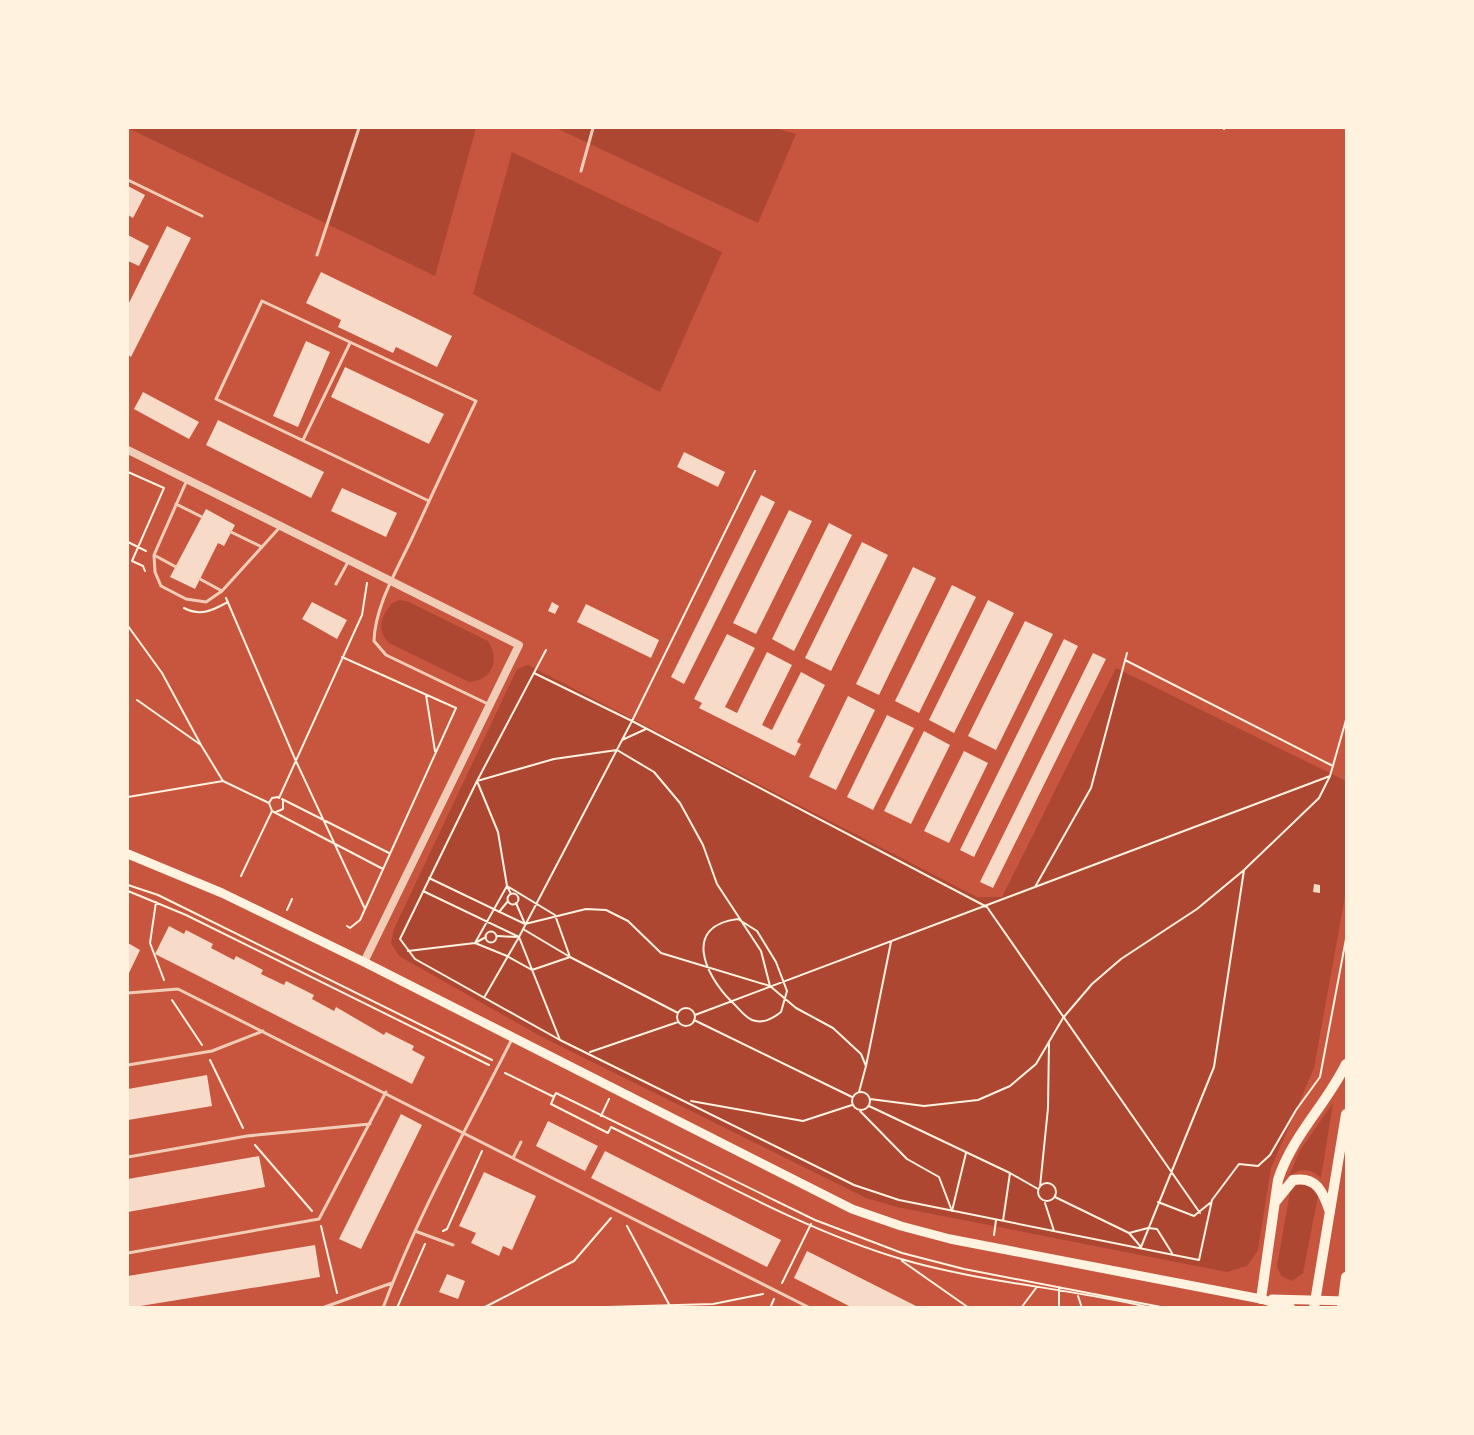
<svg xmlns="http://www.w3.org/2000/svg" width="1474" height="1435" viewBox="0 0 1474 1435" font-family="'Source Serif 4',serif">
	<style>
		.green { fill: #ae4732 }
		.building { fill: #f7dbc8 }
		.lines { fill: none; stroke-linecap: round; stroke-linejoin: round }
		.path { stroke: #fff3e0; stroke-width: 2 }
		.service { stroke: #f1ccb7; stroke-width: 3 }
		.tertiary { stroke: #f1ccb7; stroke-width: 8 }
		.secondary { stroke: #fff3e0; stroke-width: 9 }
		.primary { stroke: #fff3e0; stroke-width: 10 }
	</style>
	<rect width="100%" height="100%" fill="#c8553d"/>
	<path class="green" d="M128,128H476L435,276Z
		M556,128H775L796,134L758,223Z
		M512,152L722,252L660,392L473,294Z
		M400,600L409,602L488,641C500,660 493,680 469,682L389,643C376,629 381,617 392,603Z
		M528,665L977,897H1002L1116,668L1346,781V891L1314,1068L1271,1168L1258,1250L1247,1266L1227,1272L897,1207L866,1198L542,1037L399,956L391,943L394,929L517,669Z
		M1333,1103L1321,1178C1311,1168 1300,1168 1289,1176L1299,1152Z
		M1298,1184L1308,1185L1318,1196L1303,1273L1292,1281L1281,1276L1277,1266L1290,1192Z"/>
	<path class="building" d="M128,186L145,195L133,218L128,215Z
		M167,226L191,238L131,357L128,355V305Z
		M128,235L149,246L139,266L128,261Z
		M321,272L452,336L437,367L396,347L393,353L338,327L341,320L306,303Z
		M306,341L330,352L298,427L273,416Z
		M345,367L444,414L429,444L331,397Z
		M143,392L199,422L189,439L134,409Z
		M218,420L324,472L311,498L206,445Z
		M684,452L725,472L718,487L677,467Z
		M342,488L397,513L386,537L331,511Z
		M761,495L775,502L684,684L671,677Z
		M206,509L235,525L224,546L218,543L195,589L170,577Z
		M789,510L812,521L756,634L733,623Z
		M829,523L852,535L794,651L772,639Z
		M862,542L888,555L831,671L805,658Z
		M913,567L936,578L879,695L856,684Z
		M952,585L976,597L919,713L895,701Z
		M988,600L1014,613L954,733L929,720Z
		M312,602L347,620L337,639L302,619Z
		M552,602L559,606L555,614L548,611Z
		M586,604L659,640L651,658L577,622Z
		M1025,621L1053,634L996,750L968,736Z
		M727,634L755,648L725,707L737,713L767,652L792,665L762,725L772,730L801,672L825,685L797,742L801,744L795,756L699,708L702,703L694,699Z
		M1064,639L1078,646L974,857L960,850Z
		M1093,653L1106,659L993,888L980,882Z
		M848,696L875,710L836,790L809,777Z
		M887,715L914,728L873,810L847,797Z
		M924,731L950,745L911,824L884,811Z
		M964,751L988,763L949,843L924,831Z
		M1314,884L1320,885V893L1313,892Z
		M169,926L184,934L186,930L213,944L211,948L234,960L236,956L263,970L261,974L284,985L286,981L314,995L312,999L334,1011L336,1007L384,1035L386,1032L414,1046L412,1050L425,1057L412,1084L155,954Z
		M128,943L140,950L128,975Z
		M207,1075L212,1106L128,1120V1089Z
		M401,1114L422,1125L361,1249L339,1239Z
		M548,1121L598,1146L585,1171L536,1146Z
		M605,1151L781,1240L767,1267L591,1178Z
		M259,1156L265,1187L128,1212V1179Z
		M484,1172L536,1196L512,1250L503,1246L499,1256L471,1243L476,1233L459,1226Z
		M315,1245L320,1277L128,1308V1276Z
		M807,1251L920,1308H853L794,1278Z
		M447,1274L465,1281L458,1299L439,1292Z"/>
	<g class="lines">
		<path class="path" d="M1224,129V128
			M128,472L164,488L132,561L143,566L145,571
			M128,542L146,551
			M226,598L295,759L365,909L360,920L350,928L347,926
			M184,608C201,617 213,610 228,602
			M128,626L162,673L201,745
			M342,657L456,708L365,909
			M1125,660L1331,765
			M534,673L632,721L755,471
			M426,695L435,751
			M137,700L201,745L223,781
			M622,740L646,729
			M128,797L223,781L269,803L272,811L383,869
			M279,798L362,615L367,583
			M282,799L389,853
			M269,803L272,798L278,797
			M276,812L283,809V801
			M241,876L272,811
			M429,878L525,924L586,909L606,910L628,921L661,953L770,986
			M128,885L158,895L492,1060
			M507,886L555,915L570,957L532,970L507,956L475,943Z
			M1035,887L1091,788L1127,653
			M128,891L186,915L489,1065
			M423,891L519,937L560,1040L854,1185L899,1200L1199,1260L1212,1200L1239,1164L1258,1166L1270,1155L1296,1110L1320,1077L1346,939
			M507.5 899a5.5 5.5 0 1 1 11 0a5.5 5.5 0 1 1-11 0Z
			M511,894L507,886L498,832L477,781L546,650
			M156,902L150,943L164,980
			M516,903L525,924
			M287,910L292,899
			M499,912L508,901
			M738,919L757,931L776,962L787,991L781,1012C772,1019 763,1024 752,1020C743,1016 738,1007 731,1001C705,975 682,926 738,919Z
			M523,929L570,957L678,1013
			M485.5 937a5.5 5.5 0 1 1 11 0a5.5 5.5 0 1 1-11 0Z
			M498,936L516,937
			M408,951L475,943L486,937
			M485,996L519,937L632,721L987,907L1200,1213
			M172,1000L202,1045
			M677 1017a9 9 0 1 1 18 0a9 9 0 1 1-18 0Z
			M695,1015L1330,776L1346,720
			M694,1020L852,1097
			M560,1040L415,959L400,939L477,781L554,759L617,750L654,772L680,803L703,845L717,884L761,951L770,986L796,1008L833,1028L861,1054L866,1066L859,1092
			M590,1052L678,1022
			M210,1060L243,1128
			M866,1066L891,942
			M505,1073L554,1097L551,1104L608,1133L611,1127C705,1173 800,1229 901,1259C983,1283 1069,1288 1152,1308
			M852 1101a9 9 0 1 1 18 0a9 9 0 1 1-18 0Z
			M554,1097L556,1093L815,1220L902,1253L964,1269L1166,1308
			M870,1099L924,1106L978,1100L1010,1086L1036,1064L1063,1018L1092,984L1121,959L1197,909L1244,870L1319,798L1330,776
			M691,1101L803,1121L852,1105
			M869,1106L1010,1173L1038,1189
			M860,1111L907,1159L939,1177L952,1211L966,1153
			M601,1116L609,1099
			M255,1145L312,1211
			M1038 1192a9 9 0 1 1 18 0a9 9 0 1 1-18 0Z
			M1040,1187L1048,1108L1049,1043
			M1055,1197L1129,1233L1141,1247L1214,1067L1244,870
			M1158,1202L1194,1216L1210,1203
			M1045,1203L1054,1231
			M1003,1221L1010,1173
			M321,1226L337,1293
			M627,1226L671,1308
			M443,1231L447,1229L482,1151
			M1129,1233L1148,1228L1157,1229L1172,1253
			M994,1235L996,1220
			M902,1261L969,1308
			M782,1283L811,1224
			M1059,1287V1308
			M1078,1296L1082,1308
			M397,1308L425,1244
			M483,1308L574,1261L611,1218
			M572,1308L713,1304L763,1294
			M770,1308L774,1299
			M1021,1308L1036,1288"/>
		<path class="service" d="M581,171L593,128
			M128,180L202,216
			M317,255L359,128
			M303,440L350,343
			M429,501L216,399L262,301L476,401C454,447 433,493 412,538C397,570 375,606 374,641L386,655L488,704
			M176,504L202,517
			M231,532L262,547
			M154,555L155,572L161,586L186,599L206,602L222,591
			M176,567L154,555L187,480
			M200,579L222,591L280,527
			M336,584L348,562
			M128,993L178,989L810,1308
			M128,1065L212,1051L263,1031
			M514,1156L521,1142
			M128,1157L247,1136L370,1124
			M415,1231L453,1245
			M128,1253L319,1219L386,1092
			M322,1308L392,1283
			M383,1308C418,1214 467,1128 512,1039"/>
		<path class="tertiary" d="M128,450L519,645L364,962"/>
		<path class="secondary" d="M128,854L222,893L364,962L852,1209L901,1226L950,1239L1261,1299L1291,1308
			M1272,1299L1346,1301"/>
		<path class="primary" d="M1276,1201L1293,1180C1317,1176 1323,1192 1330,1212
			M1261,1299L1278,1180C1292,1136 1326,1105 1346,1064
			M1314,1308L1346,1114
			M1342,1308L1346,1277"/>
	</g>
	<rect width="1474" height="1435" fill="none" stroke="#fff3e0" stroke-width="258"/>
</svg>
